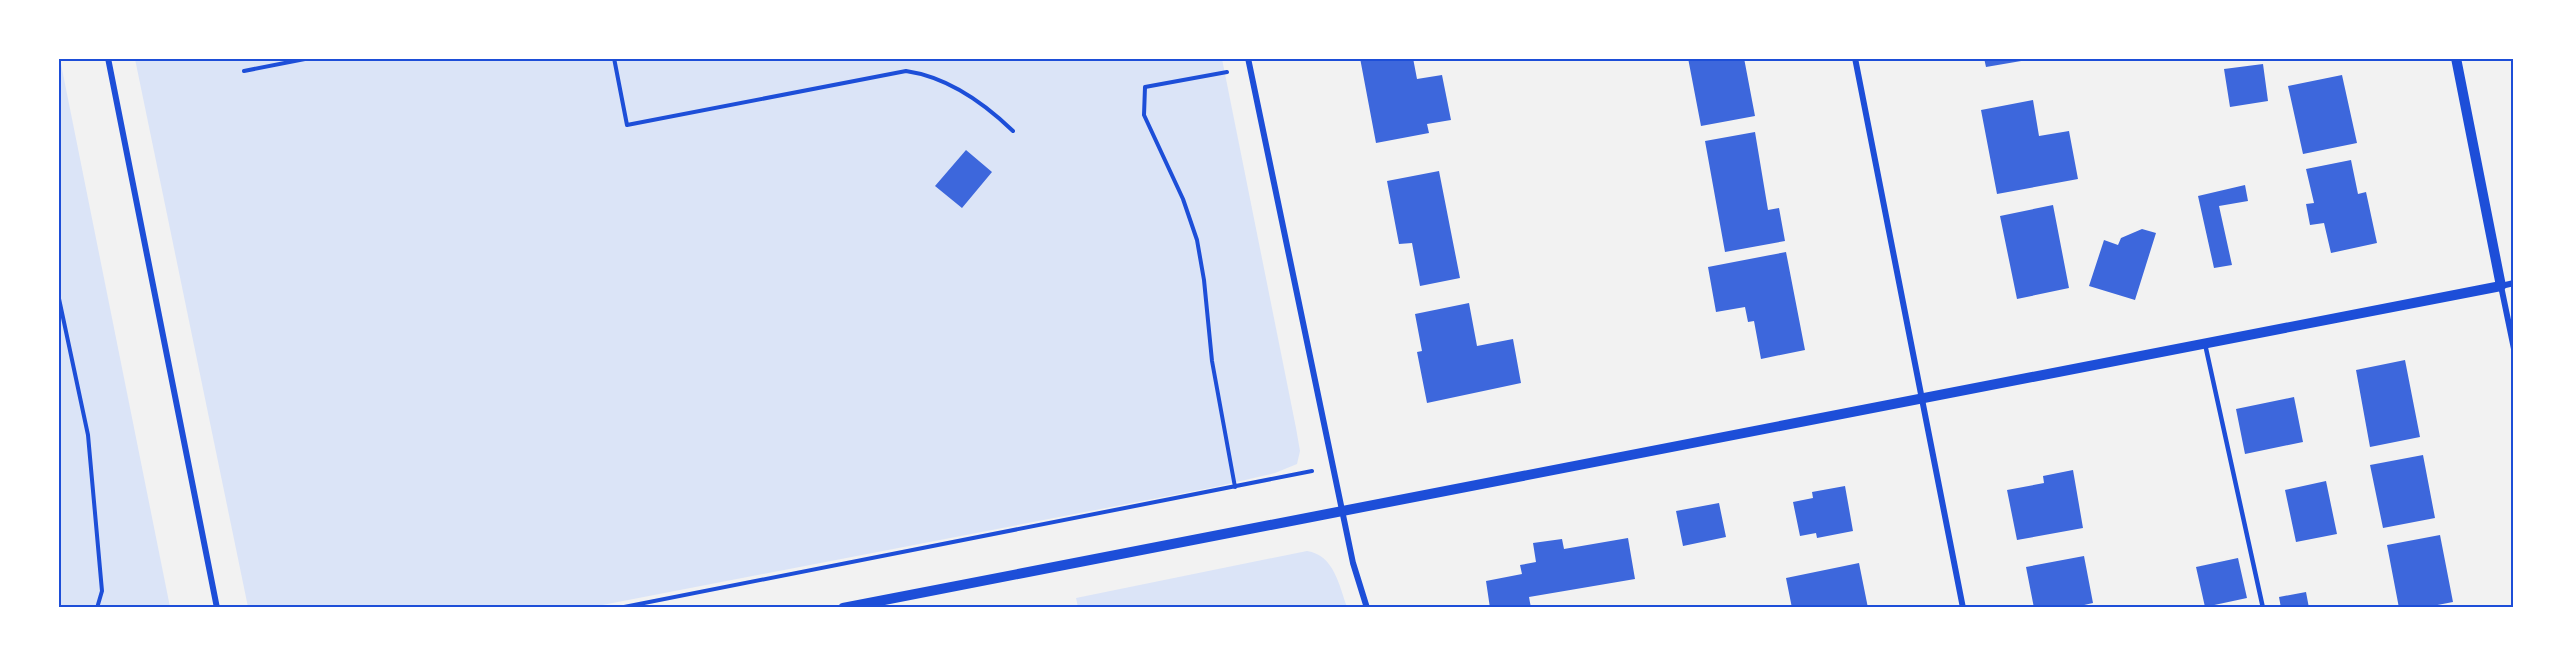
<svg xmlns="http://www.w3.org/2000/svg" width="2572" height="666" viewBox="0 0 2572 666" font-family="Arial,sans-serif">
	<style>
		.green { fill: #dbe4f7 }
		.building { fill: #3d67dc }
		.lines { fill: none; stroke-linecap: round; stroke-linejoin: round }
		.path { stroke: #1d4ed8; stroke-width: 4 }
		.service { stroke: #1d4ed8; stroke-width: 4.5 }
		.minor { stroke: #1d4ed8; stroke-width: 6 }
		.tertiary { stroke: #1d4ed8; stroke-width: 10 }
		.neatline { fill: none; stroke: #1d4ed8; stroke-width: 2 }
	</style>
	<rect width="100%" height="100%" fill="#f2f2f2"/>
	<path class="green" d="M58,59H60L170,607H59Z
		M135,59H1222L1296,428L1300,451L1297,464L1275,473L1215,487L592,607H248Z
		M1307,551C1334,555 1339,585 1347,607H1078L1076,598Z"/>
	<path class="building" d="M1360,58H1413L1417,79L1442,75L1451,120L1427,124L1429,133L1376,143Z
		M1688,58H1744L1755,116L1701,126Z
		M1984,58H2027V60L1986,67Z
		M2263,64L2268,101L2230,107L2224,69Z
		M2342,75L2357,143L2303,154L2288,86Z
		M2033,100L2039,136L2069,131L2078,179L1997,194L1981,110Z
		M1755,132L1768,210L1779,208L1785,241L1725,252L1705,141Z
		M966,150L992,172L962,208L935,186Z
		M2351,160L2358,194L2366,192L2377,243L2331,253L2324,223L2310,225L2306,204L2314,203L2306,169Z
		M1439,171L1460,278L1420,286L1412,243L1399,244L1387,181Z
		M2245,185L2248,201L2219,206L2232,265L2214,268L2198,196Z
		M2053,205L2069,288L2017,299L2000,216Z
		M2142,229L2156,233L2135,300L2089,286L2104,240L2118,245L2121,238Z
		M1786,252L1805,350L1761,359L1754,321L1748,322L1745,307L1716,312L1708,267Z
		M1469,303L1477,346L1513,339L1521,383L1427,403L1417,352L1422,351L1415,314Z
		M2405,360L2420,437L2370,447L2356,370Z
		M2294,397L2303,442L2245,454L2236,409Z
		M2423,455L2435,518L2383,528L2370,465Z
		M2073,470L2083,528L2017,540L2007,490L2044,483L2043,476Z
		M2326,481L2337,534L2296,542L2285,490Z
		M1845,486L1853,531L1817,538L1816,533L1800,536L1793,502L1813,498L1812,492Z
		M1719,503L1726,537L1683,546L1676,511Z
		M2440,535L2453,602L2422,608H2399L2387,545Z
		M1628,538L1635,579L1529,597L1531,608H1490L1486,581L1522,574L1520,565L1536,562L1533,543L1562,539L1564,549Z
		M2084,556L2093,603L2071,608H2034L2026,567Z
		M2238,558L2247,598L2205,607L2196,567Z
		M1859,563L1868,608H1792L1786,578Z
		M2306,592L2309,608H2281L2279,597Z"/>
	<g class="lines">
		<path class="path" d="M614,58L627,125L906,71C947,77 984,103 1013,131
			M244,71L310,58
			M1227,72L1145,87L1144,115L1183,199L1197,240L1204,280L1212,361L1235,487
			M58,294L88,435L102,591L97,608
			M619,608L1312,471"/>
		<path class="service" d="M2205,344L2263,608"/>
		<path class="minor" d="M108,58L217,608
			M1248,58L1353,563L1367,608
			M1855,58L1963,608
			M2514,283L2501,286L2514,349"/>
		<path class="tertiary" d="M843,608L2501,286L2456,58"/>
	</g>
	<rect width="2572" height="666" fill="none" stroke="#ffffff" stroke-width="120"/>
	<rect x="60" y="60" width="2452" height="546" class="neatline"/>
</svg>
